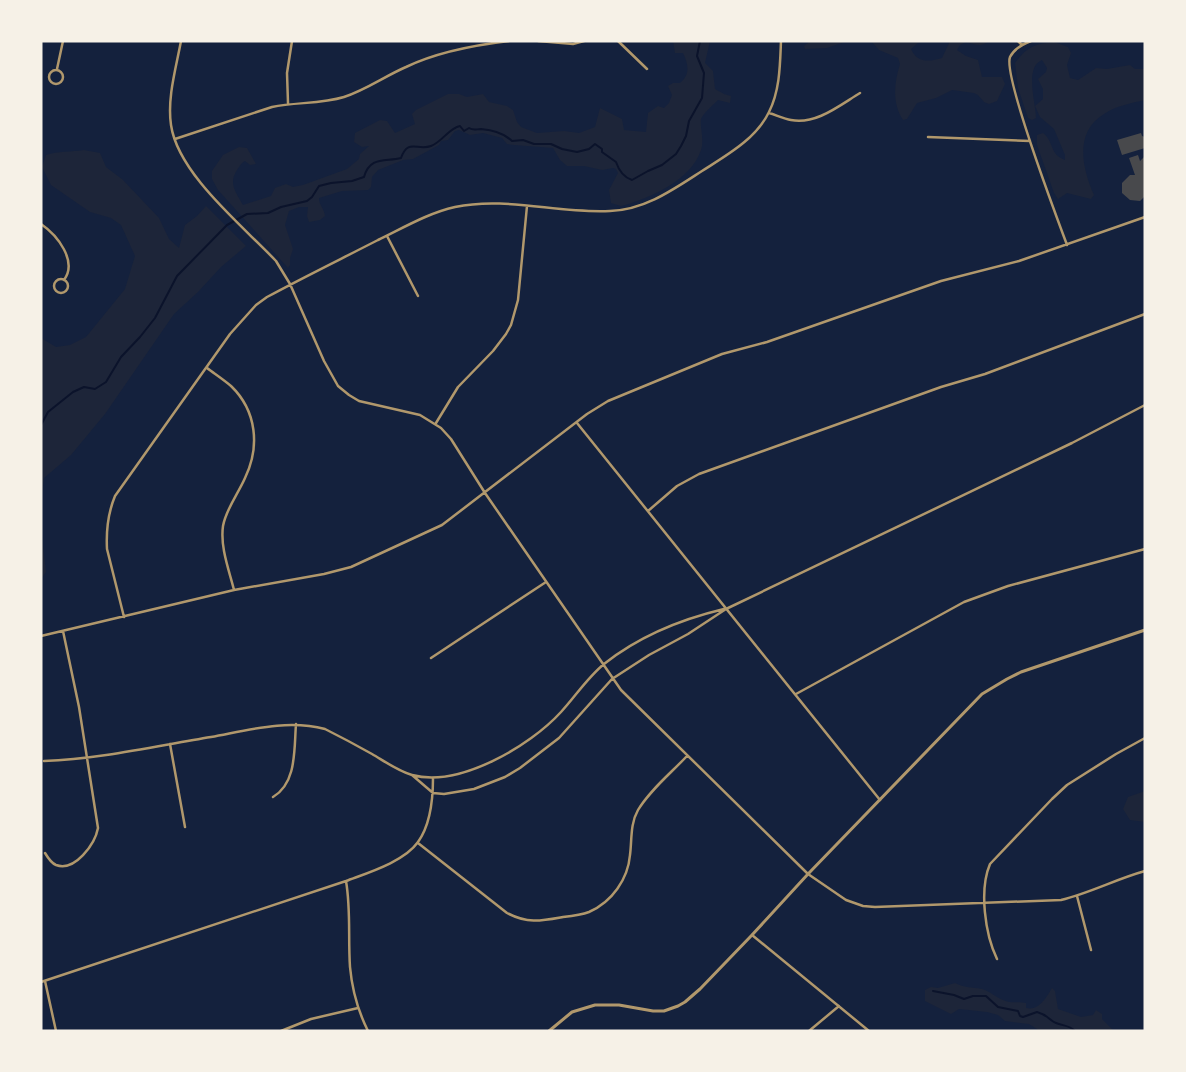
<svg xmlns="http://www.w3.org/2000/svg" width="1186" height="1072" viewBox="0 0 1186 1072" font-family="'Nunito Sans',sans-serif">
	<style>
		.green { fill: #1d2539 }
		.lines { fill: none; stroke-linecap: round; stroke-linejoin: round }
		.stream { stroke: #0b132b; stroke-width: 2 }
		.building { fill: #48494c }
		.minor { stroke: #b1986c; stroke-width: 2.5 }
		.tertiary { stroke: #b1986c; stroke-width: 3 }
	</style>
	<rect width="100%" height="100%" fill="#14213d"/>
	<path class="green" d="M673,41H710L705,63L713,71L715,89L724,94L731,96L730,103L718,100C713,105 706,111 702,117C698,122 705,138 701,150C691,180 652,197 625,205L621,206L611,203L609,190L618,173L616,169L613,168L602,170L584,166H567L560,160L553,148L514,145L507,144L502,138L483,133L470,135L459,130L455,131L448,140L441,141L439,145L413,159L403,160L378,170L372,177L371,187L368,190L342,191L319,198C319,205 324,208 325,216L320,220L309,222L307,216L308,207H299L289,211L285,225L293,249L290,258V265L288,268L218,190L212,179V171L223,155L239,147L247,148L256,164L250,165L245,161C241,163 240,166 237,170C228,184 236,192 243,205L271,196L275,188L286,184L293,187L303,185L347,169L359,159L360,154L369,146L362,147L354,142L355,133L380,120L387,121L395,133L415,124L412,114L416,110L448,94H459L467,97L483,94L489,102L507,106L513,110L517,122L521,127L537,133L564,131L579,133L595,127L600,108L622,119L624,130L646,132L648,113L658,106L664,108L669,103L672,95L668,86L673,83H680C691,74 688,64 683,53H675Z
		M810,41H847L827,48L805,49L804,46Z
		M871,41H923L918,43L911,49C917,63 929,62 942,58L950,41H989C981,48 975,44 966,42L960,45L957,50L966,56L978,60L982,77H1002L1005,84L997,101L989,104L984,102L978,95L974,93L952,90L936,98L917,103L907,119L903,120C892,103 894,83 900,64L898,58L879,50Z
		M1054,42L1068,47L1071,53L1067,65L1070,78L1078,80L1096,68L1107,69L1130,65L1135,69H1145V100C1131,103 1116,106 1104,114C1074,132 1082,168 1094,195L1091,199L1067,193L1058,199L1054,193L1037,145V135L1043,133C1054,141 1049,154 1065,160V155L1054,129L1040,117L1035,106L1043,99V89L1038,79L1046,72L1047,68L1042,60C1024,67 1036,104 1036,118L1032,120L1028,118L1018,88L1015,63C1027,47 1034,44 1054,42Z
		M84,150L100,153L106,167L123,180L159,218L169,239L179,248L185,225L197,216L206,206L246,246L221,267L198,292L174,314L105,414L71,455L44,478L41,501V338L56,347L70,345L86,337L125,289L135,256L121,225L111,218L90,212L51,185L42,167L46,155C58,151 71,152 84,150Z
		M41,529L46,572L41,579Z
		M1145,791V822L1130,820L1123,809L1128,797Z
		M955,983C964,988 972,987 982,989C990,991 995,997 1003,1000C1012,1004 1017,1001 1026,1003V1008C1039,1011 1046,998 1052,988L1055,991L1058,1009L1081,1017L1093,1015L1096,1010L1102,1014V1019L1114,1031H1040L1029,1024L1005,1021L998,1015L987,1012L959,1009L951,1014L925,1001V990L931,987L938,988Z"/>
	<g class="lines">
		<path class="stream" d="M41,425L48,412L73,392L84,387L95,389L106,382L121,357L140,337L155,318L177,276L227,225L247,214L268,213L281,207L307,201L312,197L319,186L331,183L352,181L364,177C370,156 385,162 401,158C408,138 417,151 431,146C442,142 449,128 460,126L464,131L469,128C474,131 476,129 481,129C493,130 504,133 512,141L523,140L534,144H551L562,149L577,152L589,149L595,144L602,149V152L616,162C619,171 623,177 632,180L648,171L662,165L676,154L681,146L686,136L689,121L702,98L704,73L697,56L700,41
			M933,991L954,995L964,999L973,996H986L998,1007L1018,1011L1020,1016L1023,1017L1037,1012C1048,1015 1049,1020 1056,1023C1063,1026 1069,1025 1075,1031
			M1083,1031H1093"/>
	</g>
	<path class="building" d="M1141,133L1142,136L1145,137V148L1122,155L1117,140Z
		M1138,155L1140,161L1145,156V196L1140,201L1130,200L1122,193V183L1130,175H1135L1129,158Z"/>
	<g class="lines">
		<path class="minor" d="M181,41C176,68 167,98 171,125C178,174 243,226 276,261L290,284L324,361L338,386L349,395L359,401L420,415L441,428L451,439L485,493L621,690L808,874L846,900L863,906L875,907L1061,900C1090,893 1116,879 1145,871
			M538,41L573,44L584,41
			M618,41L647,69
			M1018,41L1022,45
			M1031,41C1023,44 1014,49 1010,57C1003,75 1057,218 1067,245
			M57,69L63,41
			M49 77a7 7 0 1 1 14 0a7 7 0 1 1-14 0Z
			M288,103L287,73L292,41
			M769,113C776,115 784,119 791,120C816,125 840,105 860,93
			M928,137L1030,141
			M175,139L272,107C296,102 321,104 344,97C366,90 385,76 406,67C437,52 475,45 509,41
			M41,224C57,235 78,261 64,280
			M387,236L418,296
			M54 286a7 7 0 1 1 14 0a7 7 0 1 1-14 0Z
			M207,368C215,374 224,380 231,386C257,411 260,447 245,478C238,494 226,509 223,526C220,547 229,570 234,590
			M436,423L458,387L493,351L506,334L511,325L518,300L527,206
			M577,423L880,800
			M648,511L677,486L699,474L941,387L985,374L1145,314
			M124,617L107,549C106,530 108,513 115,496L230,334L256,305L267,297C304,277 341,259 378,240C403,228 428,213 455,207C506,196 558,214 610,211C645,210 674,189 702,171C727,155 756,139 769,112C780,90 780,65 781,41
			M41,636L234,590L324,574L351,567L442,525L587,414L608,401L722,354L767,342L941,281L1019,261L1145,217
			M431,658L546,582
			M796,694L964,602L1008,586L1145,549
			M170,744L185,827
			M44,761C100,759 156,746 211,737C249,730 287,719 325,729C341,737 356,745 372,754C384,761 398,771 412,775C459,788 530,746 561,712C575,697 587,678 604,664C638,637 682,619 724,609
			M412,775L433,793L444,794L474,789L505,777L520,768L559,738L612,679L649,655L688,634L726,609L1072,443L1145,405
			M273,797C297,783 294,749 296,724
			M418,843L507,913C528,924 541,921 563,917C572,916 581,915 589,912C612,902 628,879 630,855C632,840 630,824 638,810C650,790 671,773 687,756
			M45,853C48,858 51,863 56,865C75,872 95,844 98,828L79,707L63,631
			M346,881C351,910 348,938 350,967C352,989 358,1011 368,1031
			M1077,896L1091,950
			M752,935L869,1031
			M997,959C985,934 979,890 990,864L1052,799L1067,785L1116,754L1145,738
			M45,981L56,1031
			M41,982L346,881C367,873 404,862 418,842C431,824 433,799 433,778
			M281,1031L311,1019L358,1008
			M809,1031L839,1006"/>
		<path class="tertiary" d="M549,1031L572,1012L595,1005H619L653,1011H664L678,1006L685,1002L700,989L752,935L808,874L982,694L1007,679L1021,672L1145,630"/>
	</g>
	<rect width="1186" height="1072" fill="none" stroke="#f6f1e7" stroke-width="85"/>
</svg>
